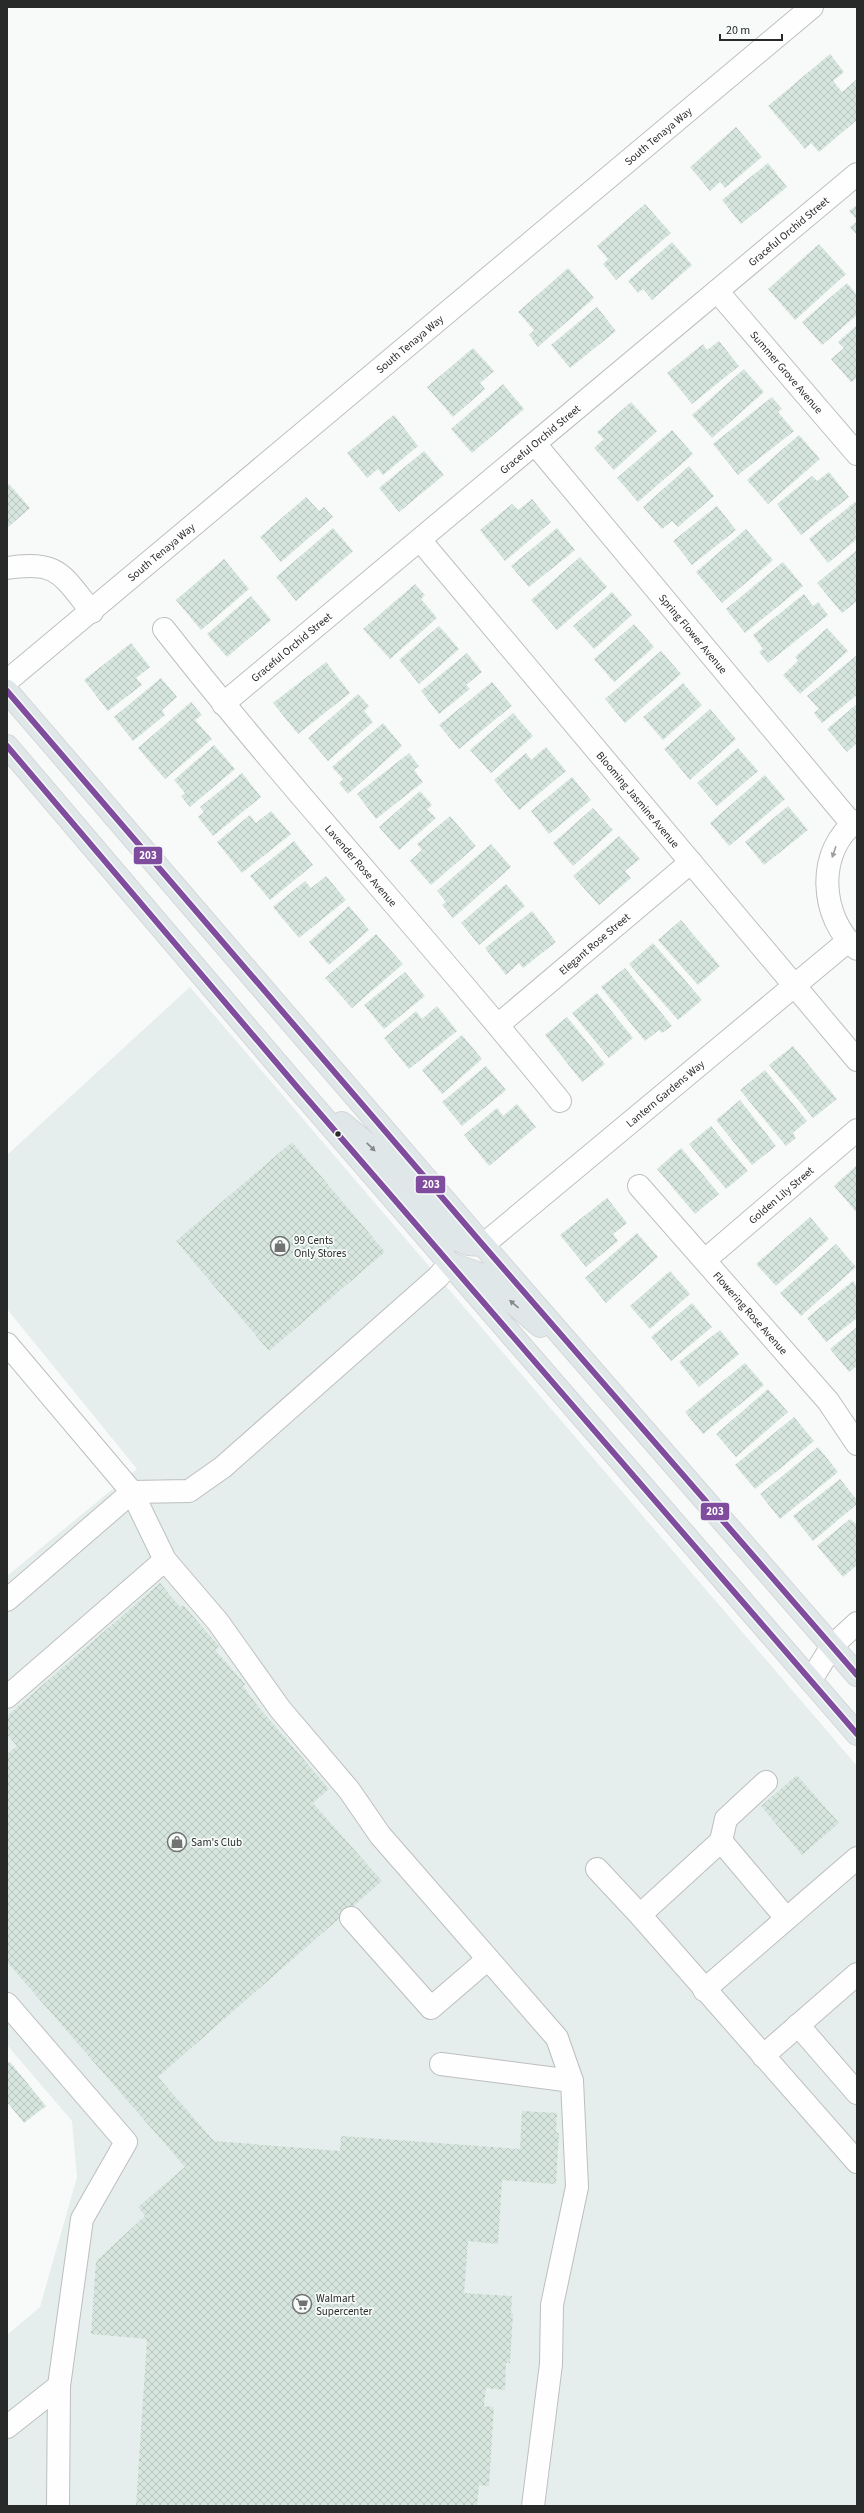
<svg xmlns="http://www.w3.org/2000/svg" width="864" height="2513" viewBox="0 0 864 2513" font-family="'Source Sans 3',sans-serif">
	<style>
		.built { fill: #e5eeec }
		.building { fill: url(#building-cross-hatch) }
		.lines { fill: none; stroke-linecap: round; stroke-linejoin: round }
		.minor-casing { stroke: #bdbfbe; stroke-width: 24 }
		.major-casing { stroke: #d5d7d6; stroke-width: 24 }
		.minor { stroke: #fefefe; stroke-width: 22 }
		.major { stroke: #dfe7e8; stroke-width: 22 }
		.bus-1-casing { stroke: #f6fbfa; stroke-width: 9 }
		.bus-1 { stroke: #804c9e; stroke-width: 6 }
		.oneway { fill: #9e9f9e }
		.oneway2 { fill: #848888 }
		.bus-dot { fill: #282a29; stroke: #f6fbfa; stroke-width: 1.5 }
		.labels { text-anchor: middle; stroke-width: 3.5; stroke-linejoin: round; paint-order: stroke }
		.street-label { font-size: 11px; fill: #282a29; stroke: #f6fbfa }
		.poi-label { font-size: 11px; fill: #282a29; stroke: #f6fbfa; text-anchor: start }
		.line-badge { stroke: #f6fbfa; stroke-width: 1.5 }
		.badge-label { font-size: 11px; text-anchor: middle; font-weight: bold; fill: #fff }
	</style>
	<defs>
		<pattern id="building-cross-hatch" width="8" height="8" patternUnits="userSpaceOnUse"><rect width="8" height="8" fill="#d6e6de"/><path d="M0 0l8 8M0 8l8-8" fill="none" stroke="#b8c5be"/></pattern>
	</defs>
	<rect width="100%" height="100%" fill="#f7faf9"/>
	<path class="built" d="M190,987L857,1766V2506H7V2335L40,2307L77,2177L72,2121L7,2045V1576L137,1469L7,1309V1155Z"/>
	<path class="building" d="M830,54L844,72L833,81L842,92L856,80L857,82V120L819,152L811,143L805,149L768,106Z
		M736,127L762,157L725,188L720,182L710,191L690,167Z
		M768,163L787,187L741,224L722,200Z
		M645,204L671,233L616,280L603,264L608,259L597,246Z
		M857,205V220L849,211Z
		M857,221V235L850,227Z
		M672,242L692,265L652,300L643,289L638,293L628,281Z
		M819,244L846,274L795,320L768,289Z
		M568,268L594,298L538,347L529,335L534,330L518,312Z
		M847,283L857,295V315L822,345L802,322Z
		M597,307L616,331L570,368L551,345Z
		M857,325V378L851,382L831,359L844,348L838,342Z
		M719,341L739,366L692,404L667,373L703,344L707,350Z
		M473,348L494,371L480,383L485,389L453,417L427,387Z
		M744,369L764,392L712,438L692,415Z
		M503,384L524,409L472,453L451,429Z
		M772,397L782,409L778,412L794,431L738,475L713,444Z
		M631,402L657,431L614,470L594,448L604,439L597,432Z
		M394,415L418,446L383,475L378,469L367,478L347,453Z
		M672,430L693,454L638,502L617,478Z
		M799,435L820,459L768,504L747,480Z
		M424,451L444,475L399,512L379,488Z
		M689,466L714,496L678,527L672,521L662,529L643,507Z
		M829,472L849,497L801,535L777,504L812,476L817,481Z
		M9,484L30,508L7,528V485Z
		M306,497L319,511L324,507L333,517L281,562L260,537Z
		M532,499L551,522L505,561L480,530L512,504L518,510Z
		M855,502L857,505V533L855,534L857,539L828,563L809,539Z
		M717,506L736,530L692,565L673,541Z
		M333,528L353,551L296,601L276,577Z
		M557,528L575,550L529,587L511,566Z
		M746,529L773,560L722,603L696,572Z
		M857,550V601L842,613L817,583Z
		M580,557L607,587L557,630L531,600Z
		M224,559L249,589L201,630L176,600Z
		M783,562L803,586L745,633L726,609Z
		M415,584L425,595L421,599L437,618L390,659L363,629Z
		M612,592L632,615L594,649L573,626Z
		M804,594L813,606L818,602L828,615L768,663L759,652L763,649L753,635Z
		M251,596L271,620L227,657L207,634Z
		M634,624L654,647L614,682L594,659Z
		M439,626L459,649L419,684L399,660Z
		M827,628L848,651L800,694L783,675L798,661L795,657Z
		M131,643L150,667L136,678L142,685L108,711L84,680Z
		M661,651L681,674L625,723L605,699Z
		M467,653L482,672L466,685L470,689L439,714L421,691Z
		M857,655V695L822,723L814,713L819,709L807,696Z
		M326,662L350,693L298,734L273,703Z
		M161,678L177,697L162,710L165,715L133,741L114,717Z
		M492,682L512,706L459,749L439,725Z
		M683,683L702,705L663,740L643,717Z
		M358,694L369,706L364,711L373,722L328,761L308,738Z
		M191,702L202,715L195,720L212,739L165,779L138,748Z
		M857,704V743L847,752L827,729Z
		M710,709L736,739L690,780L664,749Z
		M513,713L533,736L491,773L470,750Z
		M383,723L402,746L348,794L339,783L343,779L332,767Z
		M214,745L235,769L190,807L181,796L185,793L174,780Z
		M546,747L566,771L519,810L494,780L526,753L531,760Z
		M738,748L758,771L717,806L697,783Z
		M409,753L419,766L414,770L423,782L376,819L357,794Z
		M242,773L261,797L213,836L198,817L204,812L200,807Z
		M765,775L785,799L729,846L710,823Z
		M572,777L591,800L549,834L531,811Z
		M420,791L432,805L427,809L436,818L399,850L379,827Z
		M788,806L808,830L764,865L745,842Z
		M593,808L613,830L573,866L553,843Z
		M271,811L291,834L242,873L217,842L250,815L256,823Z
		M450,816L476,846L431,885L410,861L422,850L417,844Z
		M619,836L640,859L625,871L631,878L599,905L573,876Z
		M294,841L313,865L270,900L250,876Z
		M491,844L511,867L453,918L442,905L446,902L437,891Z
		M326,876L346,900L299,938L273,907L305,881L311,888Z
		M506,884L525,906L479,945L461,923Z
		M349,906L369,930L329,965L309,942Z
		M532,911L556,942L523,968L519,963L506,975L485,948Z
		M681,920L720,966L698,985L658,940Z
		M376,934L403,964L352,1008L325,978Z
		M653,943L702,1000L678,1020L629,964Z
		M625,968L672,1026L662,1033L659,1030L645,1041L601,987Z
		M405,972L425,996L384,1029L364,1005Z
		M597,993L633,1038L609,1058L572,1013Z
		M437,1006L457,1031L409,1069L384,1038L416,1011L422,1019Z
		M567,1017L605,1064L582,1082L545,1035Z
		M462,1035L482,1059L442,1094L422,1070Z
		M793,1046L837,1099L813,1118L769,1065Z
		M486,1066L506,1090L462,1126L442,1102Z
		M765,1070L807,1121L793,1133L796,1138L786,1146L740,1090Z
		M740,1100L776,1146L752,1165L716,1120Z
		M517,1104L536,1127L489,1166L464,1135L497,1108L503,1116Z
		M711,1126L748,1171L726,1189L689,1144Z
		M292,1142L385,1252L269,1351L176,1241Z
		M681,1148L719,1194L695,1214L657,1169Z
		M857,1165V1213L834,1186Z
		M607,1198L627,1223L613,1234L618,1241L586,1267L560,1235Z
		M810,1217L829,1239L776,1286L756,1264Z
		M637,1233L658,1257L606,1303L585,1278Z
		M836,1244L856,1267L801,1316L780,1293Z
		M670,1271L690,1294L650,1329L630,1306Z
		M853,1281L857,1287V1318L826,1342L807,1318Z
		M692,1303L712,1327L671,1361L651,1337Z
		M857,1327V1366L849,1372L830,1349Z
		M720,1330L739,1354L699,1387L679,1362Z
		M745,1363L764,1385L703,1434L685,1412Z
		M768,1389L788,1412L736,1457L716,1434Z
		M794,1417L814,1441L755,1489L735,1465Z
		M818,1447L838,1472L780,1519L760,1494Z
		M840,1479L857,1500V1504L813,1541L793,1516Z
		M850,1519L857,1525V1565L843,1577L817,1546Z
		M160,1583L180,1607L183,1605L219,1646L215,1650L245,1684L243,1686L256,1704L329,1789L313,1803L382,1881L158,2077L214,2141L340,2151L341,2136L520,2149L522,2111L557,2113L556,2132L559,2133L556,2184L502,2180L498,2244L468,2241L464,2293L512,2296L511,2313H513L510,2363H506L505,2390L486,2388L484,2406L494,2407L489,2486L479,2485L477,2506H136L147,2339L91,2334L96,2261L145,2216L138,2207L185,2167L7,1962V1754L17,1746L7,1734V1716Z
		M797,1775L839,1823L802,1855L761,1806Z
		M10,2062L46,2106L24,2123L7,2102V2064Z"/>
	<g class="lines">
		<defs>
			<g id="minor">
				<path id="s1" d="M717,291L857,454"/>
				<path id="s2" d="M535,444L852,824"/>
				<path id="s3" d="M420,540L857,1060"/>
				<path d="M7,568C59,560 62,575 92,612"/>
				<path id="s4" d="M164,629C291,791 431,941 560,1101"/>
				<path id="s5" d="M7,681L812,7"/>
				<path id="s6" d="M223,704L857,174"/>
				<path d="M857,821C815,850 820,919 857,949"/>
				<path id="s7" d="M498,1025L691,862"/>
				<path id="s8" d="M639,1186L828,1401L857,1444"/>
				<path id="s9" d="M483,1245L848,941"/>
				<path id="s10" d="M705,1260L857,1130"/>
				<path d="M7,1344L132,1492L165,1560L218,1622L280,1709L349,1790L380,1835L557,2038L572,2081L577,2187L552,2305L551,2364L533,2506"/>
				<path d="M7,1600L132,1492L189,1491L223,1467L438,1277L450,1263"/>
				<path d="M811,1680L832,1646L857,1623"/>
				<path d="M7,1697L165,1560"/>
				<path d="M721,1841L786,1918"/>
				<path d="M597,1869L640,1915L857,2162"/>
				<path d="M640,1915L721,1841L726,1819L766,1782"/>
				<path d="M351,1918L431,2008L488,1959"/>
				<path d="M704,1990L857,1858"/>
				<path d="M7,2004L126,2142L82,2219L59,2386L7,2427"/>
				<path d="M798,2025L857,2093"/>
				<path d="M763,2056L857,1974"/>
				<path d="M441,2064L572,2081"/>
				<path d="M58,2506L59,2386"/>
			</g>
			<path id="major" d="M7,691L483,1245L857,1675
				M7,746L297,1087L857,1734
				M342,1123L371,1147L457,1240L468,1244L483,1245
				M451,1264L480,1274L540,1326"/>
		</defs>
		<use href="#minor" class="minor-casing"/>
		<use href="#major" class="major-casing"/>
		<use href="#minor" class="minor"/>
		<use href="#major" class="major"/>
		<defs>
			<path id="bus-1" d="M7,691L483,1245L857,1675
				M7,746L297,1087L857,1734"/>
		</defs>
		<use href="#bus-1" class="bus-1-casing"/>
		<use href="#bus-1" class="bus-1"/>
	</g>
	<defs><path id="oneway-solid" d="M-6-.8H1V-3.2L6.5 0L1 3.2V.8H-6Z"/></defs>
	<use class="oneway" href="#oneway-solid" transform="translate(834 852) rotate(109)"/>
	<g class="oneway2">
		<use href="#oneway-solid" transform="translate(371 1147) rotate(44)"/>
		<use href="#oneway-solid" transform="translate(514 1304) rotate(-140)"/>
	</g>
	<defs>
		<symbol id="shop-ring" viewBox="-11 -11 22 22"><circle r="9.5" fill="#f6fbfa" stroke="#707372" stroke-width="1.5"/><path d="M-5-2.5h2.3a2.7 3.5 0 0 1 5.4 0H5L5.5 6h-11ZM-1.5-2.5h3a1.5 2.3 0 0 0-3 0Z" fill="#707372"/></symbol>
		<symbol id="supermarket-ring" viewBox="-11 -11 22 22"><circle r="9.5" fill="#f6fbfa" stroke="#707372" stroke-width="1.5"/><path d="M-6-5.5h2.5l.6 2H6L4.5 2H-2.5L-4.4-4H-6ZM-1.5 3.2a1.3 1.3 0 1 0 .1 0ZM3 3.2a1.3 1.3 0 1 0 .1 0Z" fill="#707372"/></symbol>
	</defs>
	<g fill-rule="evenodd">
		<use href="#shop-ring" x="269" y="1235" width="22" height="22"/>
		<use href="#shop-ring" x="166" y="1831" width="22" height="22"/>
		<use href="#supermarket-ring" x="291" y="2293" width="22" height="22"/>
	</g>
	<circle class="bus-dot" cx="338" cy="1134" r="3.5"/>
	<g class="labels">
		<g class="street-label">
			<text dy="4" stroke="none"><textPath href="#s5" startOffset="849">South Tenaya Way</textPath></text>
			<text dy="4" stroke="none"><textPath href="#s6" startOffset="737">Graceful Orchid Street</textPath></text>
			<text dy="4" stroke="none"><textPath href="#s5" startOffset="525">South Tenaya Way</textPath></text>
			<text dy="4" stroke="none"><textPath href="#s1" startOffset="107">Summer Grove Avenue</textPath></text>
			<text dy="4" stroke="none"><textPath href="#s6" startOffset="413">Graceful Orchid Street</textPath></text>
			<text dy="4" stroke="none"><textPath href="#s5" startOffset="201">South Tenaya Way</textPath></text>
			<text dy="4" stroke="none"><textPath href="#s2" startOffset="247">Spring Flower Avenue</textPath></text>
			<text dy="4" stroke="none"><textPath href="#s6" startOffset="89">Graceful Orchid Street</textPath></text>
			<text dy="4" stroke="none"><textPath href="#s3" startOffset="339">Blooming Jasmine Avenue</textPath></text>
			<text dy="4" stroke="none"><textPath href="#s4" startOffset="308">Lavender Rose Avenue</textPath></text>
			<text dy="4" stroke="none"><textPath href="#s7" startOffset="126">Elegant Rose Street</textPath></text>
			<text dy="4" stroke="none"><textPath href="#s9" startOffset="237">Lantern Gardens Way</textPath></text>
			<text dy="4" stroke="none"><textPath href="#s10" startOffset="100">Golden Lily Street</textPath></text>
			<text dy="4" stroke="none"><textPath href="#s8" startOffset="169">Flowering Rose Avenue</textPath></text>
		</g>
		<g class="poi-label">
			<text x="294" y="1244">99 Cents<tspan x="294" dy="13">Only Stores</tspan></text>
			<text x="191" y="1846">Sam's Club</text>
			<text x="316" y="2302">Walmart<tspan x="316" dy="13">Supercenter</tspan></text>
		</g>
	</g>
	<g class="line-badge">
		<rect x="133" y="846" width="30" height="19" rx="4" fill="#804c9e"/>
		<rect x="415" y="1175" width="31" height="19" rx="4" fill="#804c9e"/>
		<rect x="700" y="1502" width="30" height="19" rx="4" fill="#804c9e"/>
	</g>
	<g class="badge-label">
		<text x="148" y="859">203</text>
		<text x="431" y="1188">203</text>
		<text x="715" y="1515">203</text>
	</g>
	<rect width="864" height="2513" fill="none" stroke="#282a29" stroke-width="16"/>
	<path d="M720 34v6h62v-6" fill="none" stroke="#282a29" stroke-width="2"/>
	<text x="726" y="34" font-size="12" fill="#282a29" stroke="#f6fbfa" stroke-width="3" paint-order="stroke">20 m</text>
</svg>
